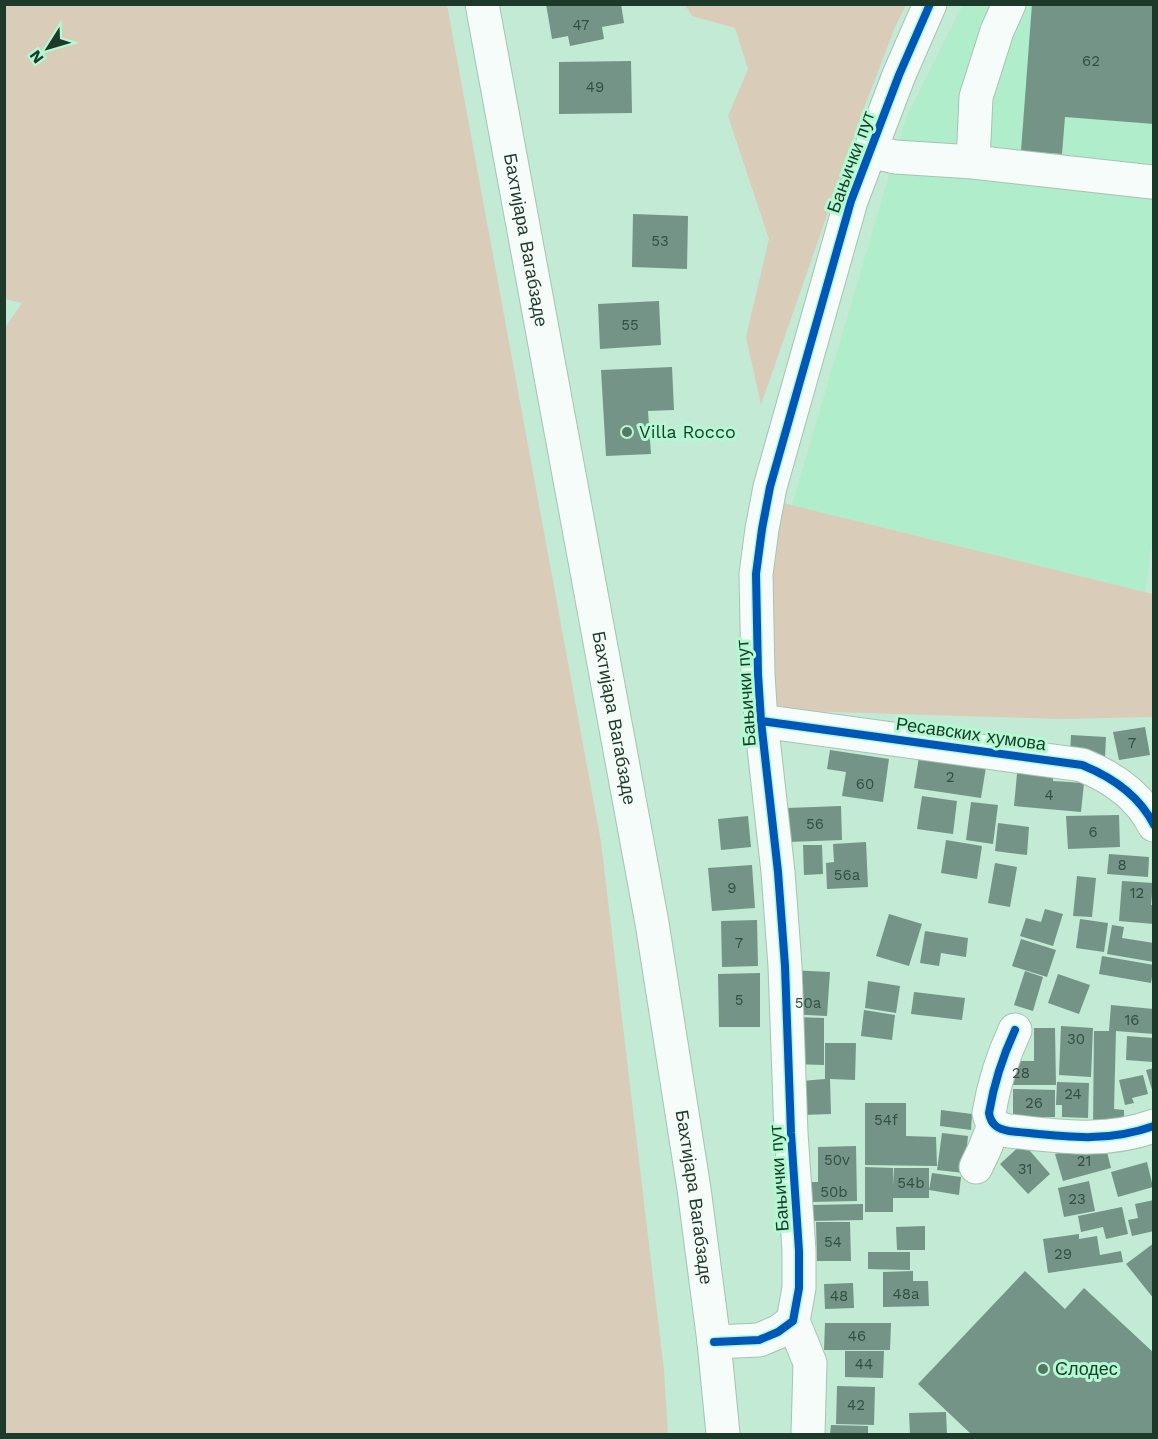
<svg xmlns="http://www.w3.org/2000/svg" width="1158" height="1439" viewBox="0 0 1158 1439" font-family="'Work Sans',sans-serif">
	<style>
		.built { fill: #afedcb }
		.green { fill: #d9cdb9 }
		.building { fill: #749488 }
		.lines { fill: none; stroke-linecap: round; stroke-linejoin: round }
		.minor-casing { stroke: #a5c4b3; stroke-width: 35 }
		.major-casing { stroke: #a5c4b3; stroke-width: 35 }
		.minor { stroke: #f6fcf9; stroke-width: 33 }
		.major { stroke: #f6fcf9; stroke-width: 33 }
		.cycleway-casing { stroke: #b2fad2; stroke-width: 11 }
		.cycleway { stroke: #0057b8; stroke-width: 8 }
		.poi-dot { fill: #567766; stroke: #b2fad2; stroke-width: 2 }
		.labels { text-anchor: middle; stroke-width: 6; stroke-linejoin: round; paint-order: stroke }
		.number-label { font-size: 15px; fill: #325042 }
		.street-label { font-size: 18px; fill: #1c392a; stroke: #b2fad2 }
		.poi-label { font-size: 18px; fill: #1c392a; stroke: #b2fad2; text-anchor: start }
	</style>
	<rect width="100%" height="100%" fill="#c2ead4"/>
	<path class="built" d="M963,5H1153L1154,529L1145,592L792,505L906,118Z"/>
	<path class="green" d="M5,4L447,5L601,842L664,1370L668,1434H5L4,329L22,303L5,299Z
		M685,5H906L894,30L867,100L761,405L746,337L769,239L728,116L748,69L735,28L692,16Z
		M779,502L1153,594V717L1061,719L767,710L764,576Z"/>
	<path class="building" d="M546,4H621L624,23L602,27L604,39L570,46L568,36L552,39Z
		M1032,4H1154V124L1065,117L1062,154L1021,151Z
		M631,61L632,113L559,114V62Z
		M633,214L688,216L687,269L632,267Z
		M659,301L661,345L600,349L598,304Z
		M672,367L674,410L648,411L651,454L606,456L601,370Z
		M1145,727L1150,755L1119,760L1113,732Z
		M1071,735L1106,737L1105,758L1070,755Z
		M830,750L889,759L883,802L842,796L846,772L827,769Z
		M919,757L986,767L981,798L914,788Z
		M1018,763L1054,766L1053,781L1084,783L1081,812L1014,806Z
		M922,796L957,801L953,834L917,829Z
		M971,802L998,805L993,844L966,840Z
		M841,806L842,840L788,842L787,808Z
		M1119,815L1120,847L1068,849L1066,816Z
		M748,816L751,847L721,850L718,819Z
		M998,823L1029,827L1027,855L995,851Z
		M946,840L982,846L977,879L941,873Z
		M866,842L868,887L827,889L826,863L834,862L833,844Z
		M803,845H822L823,874L804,875Z
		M1109,854L1149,857L1148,877L1107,874Z
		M995,863L1017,867L1010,907L988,903Z
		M752,865L755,908L712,911L708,868Z
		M1077,876L1096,878L1092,917L1073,916Z
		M1122,881L1153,883L1151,905H1154V924L1119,921Z
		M1045,909L1063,914L1053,946L1020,936L1026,918L1041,922Z
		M889,914L922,924L909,966L876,956Z
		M1080,919L1108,923L1104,952L1076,948Z
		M757,920L758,966L722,967L721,921Z
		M1112,925L1124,927L1122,938L1154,943V962L1107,954Z
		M925,931L968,938L966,957L941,953L939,966L920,963Z
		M1021,939L1056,950L1047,977L1012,966Z
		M1102,956L1154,965L1151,983L1099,974Z
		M790,970L830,972L827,1016L787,1014Z
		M1025,971L1043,977L1033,1011L1014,1005Z
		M760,973V1027H719L718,974Z
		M1058,974L1090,985L1079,1014L1048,1003Z
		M868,981L900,986L896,1013L865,1008Z
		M914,992L965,998L962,1020L911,1014Z
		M1111,1005L1154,1009V1034L1116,1031L1114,1109L1124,1110V1128L1093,1127L1094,1031H1109Z
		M864,1010L895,1015L892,1040L861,1036Z
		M794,1017L824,1018V1065L793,1064Z
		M1061,1026L1093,1028L1091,1077L1059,1075Z
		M1034,1028H1055L1056,1085H1007V1061H1034Z
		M1127,1036L1154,1038L1153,1062L1126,1060Z
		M825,1043H856L855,1080L830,1079L831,1114L803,1115L801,1081L825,1079Z
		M1154,1068V1093H1153L1146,1070Z
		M1143,1075L1148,1094L1132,1098L1134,1103L1125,1105L1119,1080Z
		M1057,1082L1089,1083L1088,1118L1062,1117V1105H1056Z
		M1013,1089L1055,1090V1117H1013Z
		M865,1103H906V1136L936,1137L937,1166L865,1165Z
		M941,1110L972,1114L971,1130L940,1126Z
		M942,1133L968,1136L964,1173L937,1170Z
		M1104,1140L1111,1168L1063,1181L1055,1154Z
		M1023,1143L1050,1174L1028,1194L1000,1164Z
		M856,1146L857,1201L811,1202L810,1182H818V1147Z
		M1147,1162L1153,1187L1118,1197L1111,1172Z
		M865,1167L893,1168V1186L894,1168H929V1198H893V1212H865Z
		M932,1173L961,1177L959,1195L929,1190Z
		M1089,1181L1095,1211L1064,1217L1058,1188Z
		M1154,1200V1231L1132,1236L1128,1220L1138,1218L1135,1204Z
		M863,1204V1220L811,1221V1205Z
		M1122,1207L1128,1234L1106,1239L1103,1227L1081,1232L1078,1216Z
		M816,1222H850L851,1261H817Z
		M925,1226V1250H897L896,1227Z
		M1079,1234V1239L1097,1236L1100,1255L1121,1251L1123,1262L1048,1273L1043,1239Z
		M1154,1243V1299L1126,1264Z
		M868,1252H910V1270L868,1269Z
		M913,1271V1281H928L929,1306L883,1307V1272Z
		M1025,1271L1065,1309L1084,1288L1154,1353V1434H971L918,1384Z
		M853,1283L854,1308L825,1309L824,1284Z
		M825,1323H891L890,1350H824Z
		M845,1351H884L883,1378L845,1377Z
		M837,1386L875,1387L874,1425L836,1424Z
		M946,1412L947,1434H910L909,1413Z
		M831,1425L868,1426V1434H830Z"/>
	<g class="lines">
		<defs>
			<path id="minor" d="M871,151L895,157L973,162L1152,182
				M973,162L976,97L997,31L1009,4
				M761,721L1082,765C1112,777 1139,795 1154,825
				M1015,1030C1002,1058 994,1083 989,1113C991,1125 998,1129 1009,1131C1061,1136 1103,1144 1154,1126
				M976,1167L985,1148L994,1125
				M793,1321L810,1363L808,1434
				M714,1342L759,1340L778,1332L793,1321L799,1288V1251L791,1133L785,966L778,872L761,721L758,674L756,574L762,529L770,487L851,201L899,75L930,4"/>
			<g id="major">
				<path id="s1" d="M482,4L652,923L694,1189L714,1342L723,1434"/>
			</g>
		</defs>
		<use href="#minor" class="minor-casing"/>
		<use href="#major" class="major-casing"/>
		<use href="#minor" class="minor"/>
		<use href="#major" class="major"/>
		<defs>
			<path id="cycleway" d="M761,721L1082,765C1112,777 1139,795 1154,825
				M1015,1030C1002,1058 994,1083 989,1113C991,1125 998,1129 1009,1131C1061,1136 1103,1144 1154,1126
				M714,1342L759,1340L778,1332L793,1321L799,1288V1251L791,1133L785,966L778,872L761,721L758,674L756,574L762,529L770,487L851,201L899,75L930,4"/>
		</defs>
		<use href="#cycleway" class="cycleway-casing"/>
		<use href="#cycleway" class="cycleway"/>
	</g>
	<g class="poi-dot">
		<circle cx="627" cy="432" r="6"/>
		<circle cx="1043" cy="1369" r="6"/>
	</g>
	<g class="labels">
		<g class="number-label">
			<text x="581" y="30">47</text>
			<text x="1091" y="66">62</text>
			<text x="595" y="92">49</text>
			<text x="660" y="246">53</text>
			<text x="630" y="330">55</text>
			<text x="1132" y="748">7</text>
			<text x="950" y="782">2</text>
			<text x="865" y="789">60</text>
			<text x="1049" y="800">4</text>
			<text x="815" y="829">56</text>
			<text x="1093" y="837">6</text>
			<text x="1122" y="870">8</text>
			<text x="847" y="880">56a</text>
			<text x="732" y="893">9</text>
			<text x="1137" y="898">12</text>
			<text x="739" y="948">7</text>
			<text x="739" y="1005">5</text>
			<text x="808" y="1008">50a</text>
			<text x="1132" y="1025">16</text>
			<text x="1076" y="1044">30</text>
			<text x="1021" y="1078">28</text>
			<text x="1073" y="1099">24</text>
			<text x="1034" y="1108">26</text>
			<text x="886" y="1125">54f</text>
			<text x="837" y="1165">50v</text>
			<text x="1084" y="1166">21</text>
			<text x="1025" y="1174">31</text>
			<text x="911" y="1188">54b</text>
			<text x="834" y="1197">50b</text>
			<text x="1077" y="1204">23</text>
			<text x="833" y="1247">54</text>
			<text x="1063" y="1259">29</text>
			<text x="906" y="1299">48a</text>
			<text x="839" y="1301">48</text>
			<text x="857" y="1341">46</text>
			<text x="864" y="1369">44</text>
			<text x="856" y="1410">42</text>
		</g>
		<g class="street-label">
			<text transform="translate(851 162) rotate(-70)" y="6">Бањички пут</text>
			<text dy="6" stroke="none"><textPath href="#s1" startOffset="240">Бахтијара Вагабзаде</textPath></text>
			<text transform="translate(746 693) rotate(-94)" y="6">Бањички пут</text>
			<text dy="6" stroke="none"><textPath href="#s1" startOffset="726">Бахтијара Вагабзаде</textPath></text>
			<text transform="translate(971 734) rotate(8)" y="6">Ресавских хумова</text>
			<text transform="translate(779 1178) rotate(-94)" y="6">Бањички пут</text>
			<text dy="6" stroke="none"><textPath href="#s1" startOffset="1212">Бахтијара Вагабзаде</textPath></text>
		</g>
		<g class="poi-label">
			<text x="639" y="438">Villa Rocco</text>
			<text x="1055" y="1375">Слодес</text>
		</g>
	</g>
	<rect width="1158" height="1439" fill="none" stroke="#1c392a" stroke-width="12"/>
	<g transform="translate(48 48) rotate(233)" stroke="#b2fad2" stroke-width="4.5" paint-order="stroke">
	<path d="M0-4.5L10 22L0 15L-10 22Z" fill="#1c392a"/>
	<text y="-9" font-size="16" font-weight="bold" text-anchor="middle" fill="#1c392a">N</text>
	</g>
</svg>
